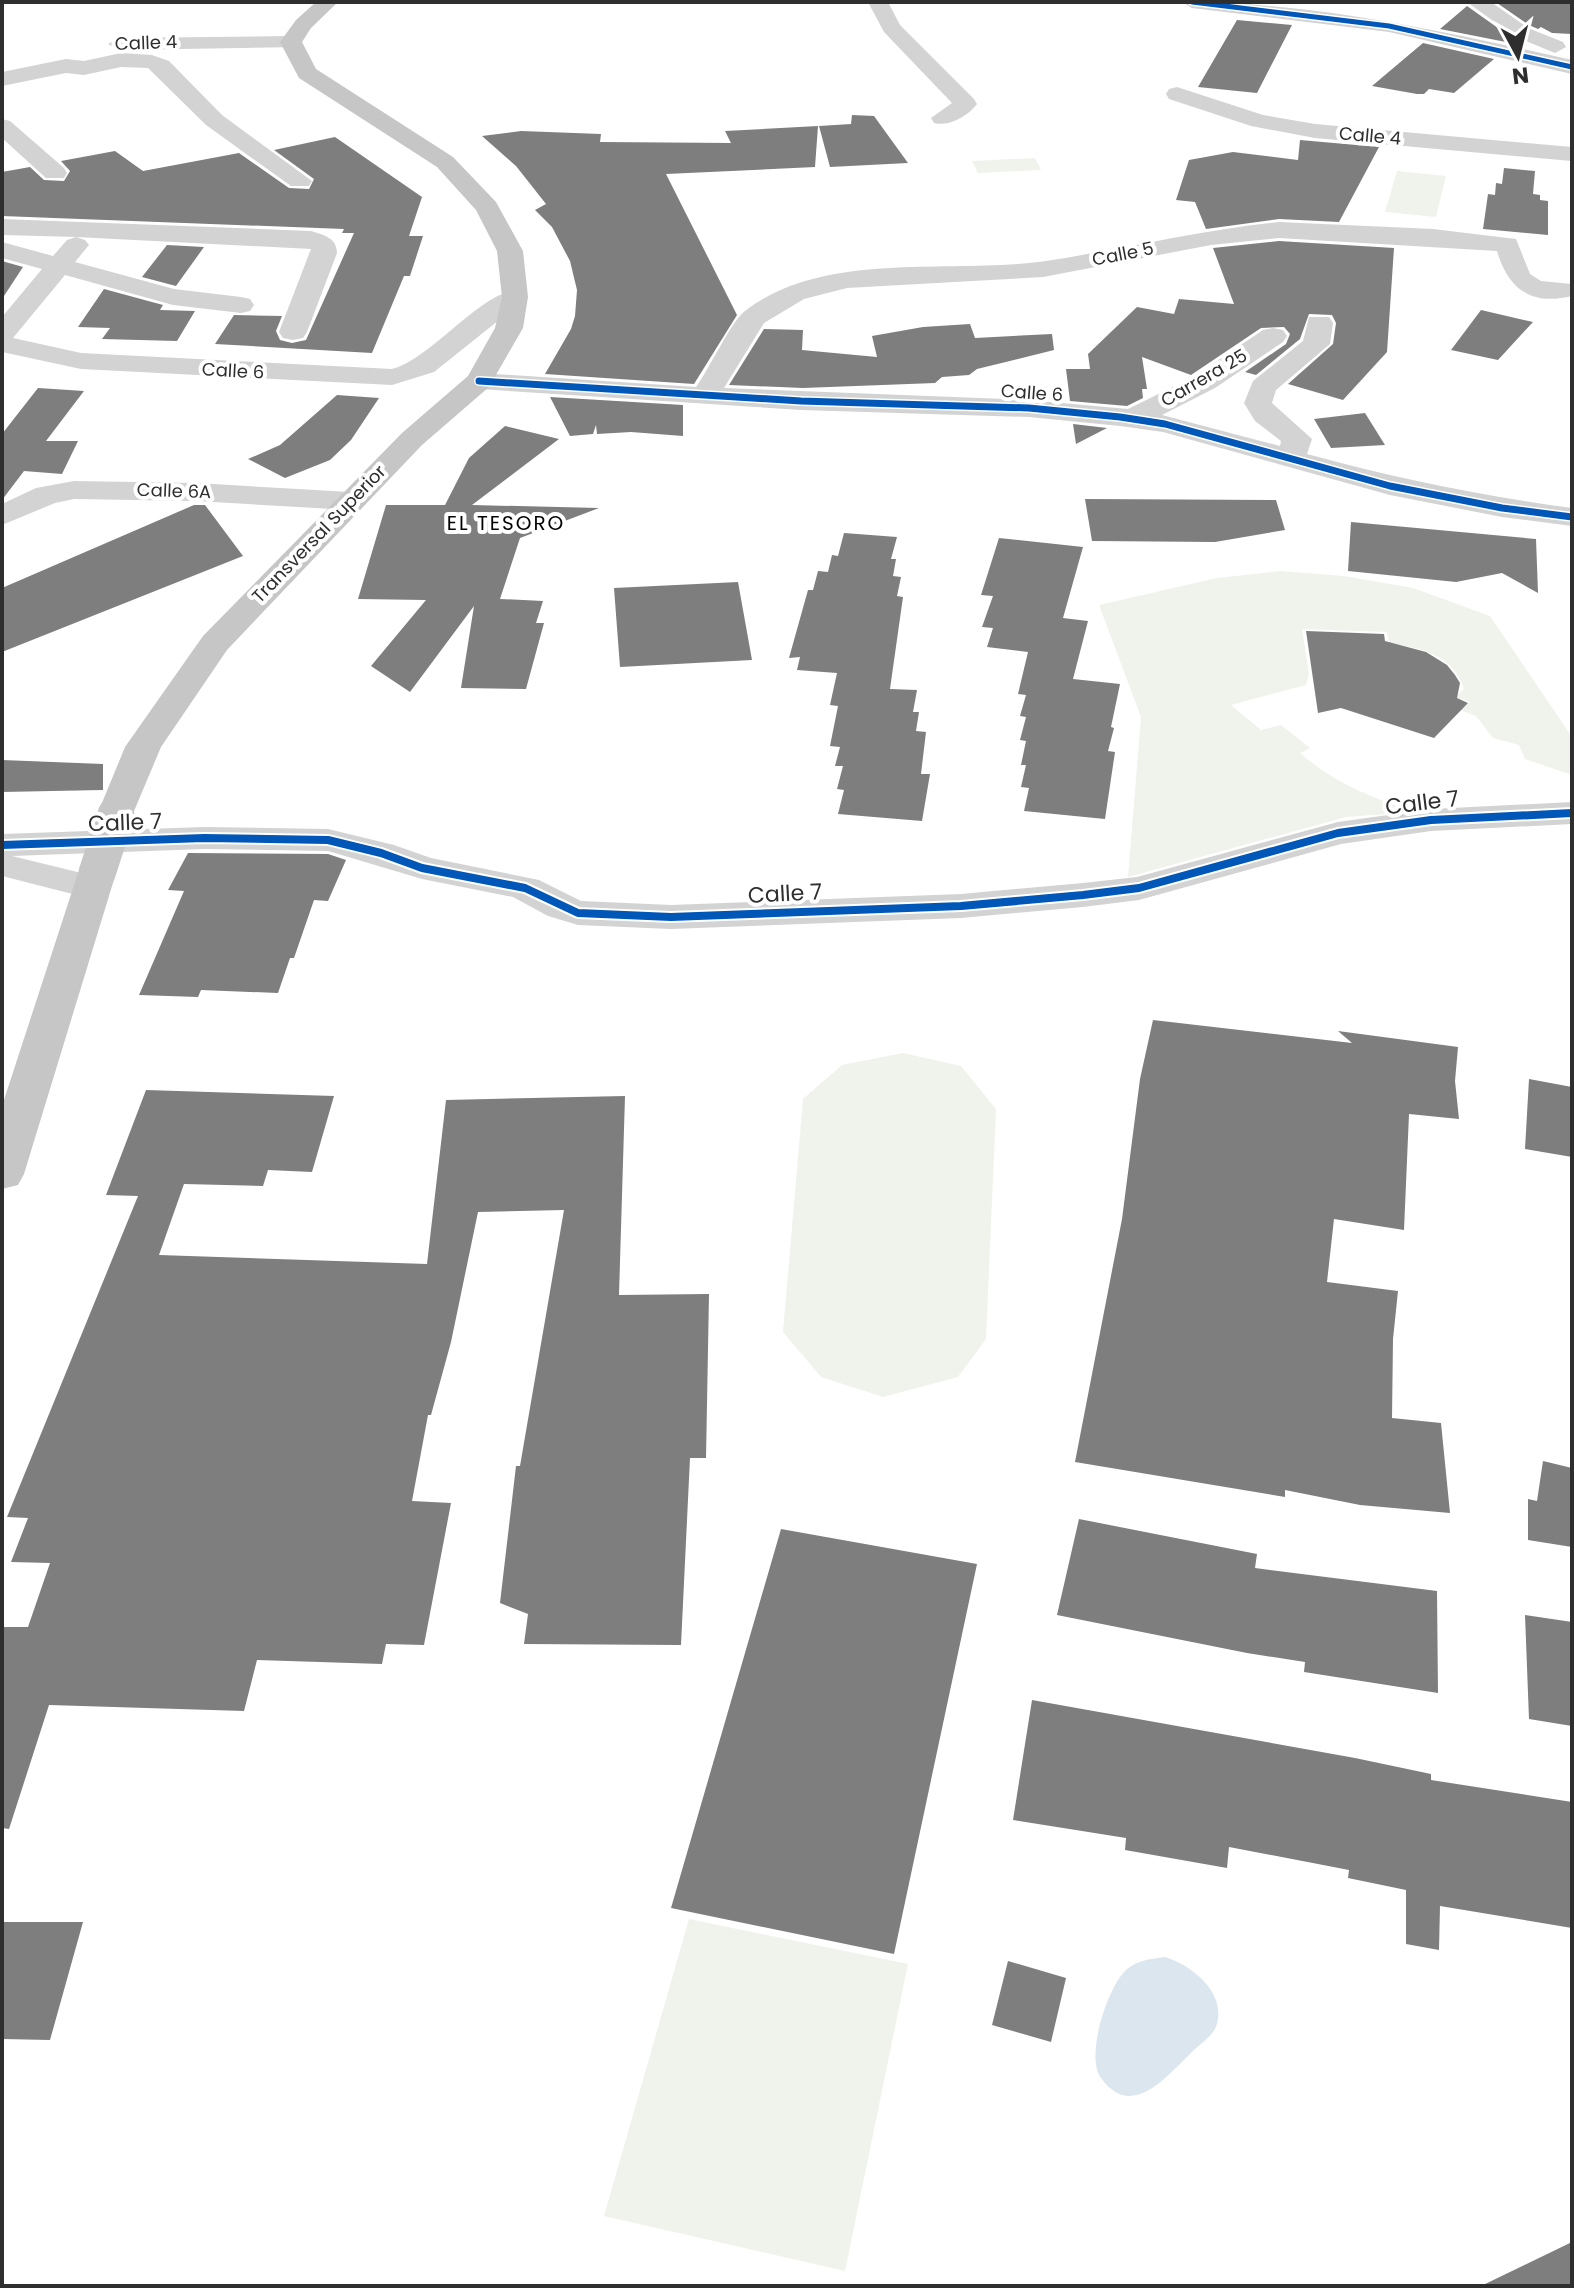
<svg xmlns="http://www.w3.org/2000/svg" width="1574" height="2288" viewBox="0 0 1574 2288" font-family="Poppins,sans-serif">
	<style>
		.green { fill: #f0f3ec }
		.water { fill: #dbe6ef }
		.building { fill: #7e7e7e }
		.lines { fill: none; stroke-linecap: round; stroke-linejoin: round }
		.minor { fill: #d3d3d3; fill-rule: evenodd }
		.major { fill: #c6c6c6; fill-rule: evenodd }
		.major-bridge { stroke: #c6c6c6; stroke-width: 37 }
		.cycleway-far2-casing { stroke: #fff; stroke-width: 8 }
		.cycleway-far1-casing { stroke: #fff; stroke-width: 10 }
		.cycleway-casing { stroke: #fff; stroke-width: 12 }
		.cycleway-far2 { stroke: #0057b8; stroke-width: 5 }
		.cycleway-far1 { stroke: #0057b8; stroke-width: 7 }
		.cycleway { stroke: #0057b8; stroke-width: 8 }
		.labels { text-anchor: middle; stroke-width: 8; stroke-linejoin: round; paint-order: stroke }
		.far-street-label { font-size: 18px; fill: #2e2e2e; stroke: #fff }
		.far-neighbourhood-label { font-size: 20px; letter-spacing: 2px; fill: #000; stroke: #fff }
		.street-label { font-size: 22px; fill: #2e2e2e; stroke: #fff }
	</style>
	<rect width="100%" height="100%" fill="#fff"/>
	<path class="green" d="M1035,158L1041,170L978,173L972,161Z
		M1397,171L1446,176L1436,217L1385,212Z
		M1281,571L1344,576L1413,588L1490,616L1572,737V775L1525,759L1519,745L1493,738L1476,716L1460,710L1470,702L1455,697L1464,689C1454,655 1421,648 1389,643L1387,632L1302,629L1309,674L1306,685L1231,705L1261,730L1281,725L1310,748L1300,753C1334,783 1372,798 1415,812L1346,817L1128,877L1141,717L1099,605L1217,578Z
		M903,1053L961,1066L996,1109L986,1339L958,1377L883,1397L821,1377L783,1332L803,1099L842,1065Z
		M689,1919L908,1964L845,2271L604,2216Z"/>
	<path class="water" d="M1165,1957C1192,1965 1230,1995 1215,2029C1210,2038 1196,2047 1189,2055C1165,2078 1131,2120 1101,2078C1085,2057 1107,1988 1126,1970C1137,1960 1151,1959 1165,1957Z"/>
	<path class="building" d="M1572,2V34L1552,33L1541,27L1538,29L1529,25L1497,3Z
		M1467,6L1512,38L1520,42L1516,44L1440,29Z
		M1237,20L1292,25L1257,93L1198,87Z
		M1423,43L1494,59L1454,93L1429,89L1424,94H1417L1372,86Z
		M852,115L874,116L908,163L830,167L819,126L851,124Z
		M818,126L815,167L666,174L737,315L694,384L545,374L571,329L575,316L577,290L570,261L552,227L535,210L546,204L516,166L482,136L521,131L601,134L600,142L731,143L725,131Z
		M335,137L422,197L409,236H423L410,276H404L372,353L215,344L234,315L282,316L276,331L280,340L292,343L306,340L354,233H342L344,229L2,216V172L30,167L44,180L64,181L70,171L61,161L115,151L143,171L239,153L289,188L309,189L314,179L274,150Z
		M1300,140L1379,147L1339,222L1279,219L1206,229L1195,202L1176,200L1189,160L1233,152L1298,160Z
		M1504,168L1535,171L1533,194L1540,195V200L1548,201V235L1483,229L1488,194L1495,195L1496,183L1502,184Z
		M1279,241L1394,248L1387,352L1343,400L1288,384L1333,344L1336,323L1332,315L1309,314L1300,339L1256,375L1245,372L1286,344L1290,334L1284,327L1261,328L1191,375L1142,357L1147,389H1142L1143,398L1127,406L1070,401L1066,369H1090L1088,354L1137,307L1174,314L1179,299L1234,304L1213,248Z
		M167,245L204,247L176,286L142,277Z
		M2,261L23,267L2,299Z
		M104,289L163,305L160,310L195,311L177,341L102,339L110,328L78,327Z
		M1481,310L1533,322L1498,360L1451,350Z
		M970,324L975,338L1052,334L1054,350L977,369L969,375L942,377L935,383L803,388L729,385L764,329L803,330L802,350L877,357L872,336L923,327Z
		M38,388L84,391L46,441H78L62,474L24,471L2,500V434Z
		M337,395L379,398L351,440L330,460L285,478L248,459L280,445Z
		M550,397L683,405V436L631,432L597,434L596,425L593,434L570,436Z
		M1365,413L1385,445L1331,448L1314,419Z
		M1073,424L1107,428L1076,444Z
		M505,426L559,439L472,505L599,508L520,538L500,599L543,601L536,623H544L526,689L461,688L474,606L410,692L371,666L426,600L358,599L386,505H445L469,458Z
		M1085,499L1276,500L1285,530L1215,542L1092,541Z
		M194,505H205L243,556L2,652V588Z
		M1351,522L1536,539L1538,593L1502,573L1456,582L1348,571Z
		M844,533L897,537L891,559H896L893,576L901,577L897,596L903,597L890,689L917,690L913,712H919L916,731L926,732L921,774H930L922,821L838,814L844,790L837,789L843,766H835L840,747L830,746L838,706L830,705L837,673L797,670L800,657L789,658L808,590H813L818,571L828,572L832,555L838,556Z
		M999,538L1083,547L1063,618L1088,621L1073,679L1120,684L1111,727L1114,728L1108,751L1115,752L1105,819L1024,811L1029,788L1021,787L1026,765H1021L1026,741L1020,740L1026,717L1020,716L1026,695L1018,694L1028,652L987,647L993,628L982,627L993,596L981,595Z
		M738,582L752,660L620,667L614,588Z
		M1306,631L1384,634L1385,641L1426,652L1447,665L1455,675L1460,683L1457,698L1468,703L1434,738L1341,708L1318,713Z
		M2,760L103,764V790L2,792Z
		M188,853L328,854L346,860L328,901L314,900L294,958H290L278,993L201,990L198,997L139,995L184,891L168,890Z
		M1153,1020L1352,1043L1338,1031L1458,1047L1455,1081L1459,1119L1409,1114L1404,1230L1334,1219L1327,1282L1398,1291L1393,1339L1392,1418L1441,1423L1450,1513L1360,1505L1285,1490V1497L1075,1462L1122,1219L1140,1079Z
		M1529,1079L1572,1087V1157L1525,1149Z
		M146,1090L334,1096L312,1172L268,1170L263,1186L184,1184L159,1255L427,1264L446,1100L625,1096L619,1295L709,1294L706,1458H690L681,1645L524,1644L528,1614L500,1603L516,1466H520L564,1210L478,1212L451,1342L431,1415H428L412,1501L451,1503L424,1645L386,1644L382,1664L257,1660L244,1711L49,1705L9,1829L2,1828V1627H28L50,1563L11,1562L28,1518L7,1517L138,1196L106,1195Z
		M1543,1461L1572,1468V1547L1528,1540V1499L1537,1501Z
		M1079,1519L1257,1554L1255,1568L1437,1591L1438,1693L1304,1672L1305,1662L1247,1653L1057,1615Z
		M781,1529L977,1564L894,1954L671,1908Z
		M1525,1615L1572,1622V1726L1529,1719Z
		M1032,1700L1355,1758L1431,1774V1780L1572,1802V1928L1440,1906L1439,1950L1406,1944V1890L1348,1878L1349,1870L1229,1847L1227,1868L1125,1850L1126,1838L1013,1820Z
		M2,1922H83L50,2040L2,2039Z
		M1008,1961L1066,1978L1051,2042L992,2025Z
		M1572,2242V2286H1481Z"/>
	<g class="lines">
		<path class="minor" d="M868,2H888L900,25L974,99L977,104C968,116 949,127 934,123L931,118L952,103L884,32Z
			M1182,2C1316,2 1442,31 1572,60V74L1389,32L1192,8Z
			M1467,2H1491L1528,28L1563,42L1566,47L1555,53L1514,36Z
			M291,36L302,42L299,47L119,50L108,44L119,38Z
			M121,53L152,55L169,61L222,115L312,181L309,186H291L206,125L148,68L121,67L84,75L66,73L2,86V72L66,59L84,61Z
			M1177,87L1263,115L1315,124L1572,147V161L1315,138L1251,126L1169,99L1166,94L1169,89Z
			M2,119L10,121L64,168L67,173L64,178H46L2,138Z
			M2,219L311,231C324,235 337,238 337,253L307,332L303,338L293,340L283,338L279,332L311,249L76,237L85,240L89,245L75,262L174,289L241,297L250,299L254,305L250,311L241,313L173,305L65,275L13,338L81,353L392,369C433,359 488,282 524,291L528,297L434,372L392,385L81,369L2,352V317L42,269L2,258V242L53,256L67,240L76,237L2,235Z
			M1279,222L1433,229L1516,239L1530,274L1541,281L1572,284V296C1531,306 1508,289 1497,251L1279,238L1211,245L1043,277L847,288L804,299L764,323L724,388L1029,400L1128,409L1195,376L1263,330L1273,328L1283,330L1287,336L1283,342L1215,388L1162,415L1280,446L1281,441L1255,421L1244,403L1253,381L1303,341L1309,317H1329L1333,323L1330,344L1276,390L1272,403L1312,439L1307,454C1395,478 1482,496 1572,508V526L1502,517L1390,495L1163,432L1120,426L1029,417L801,410L479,389L469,387L465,381L469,375L479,373L696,387C710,368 730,323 745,311C825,249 952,275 1046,261C1124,249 1200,230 1279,222Z
			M74,481L196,483L350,492L361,494L365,501L361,508L350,510L196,501L74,499L55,503L2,525V504L36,488Z
			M1572,802V824L1431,831L1341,844L1139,900L1083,907L961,918L671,929L578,925L548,916L513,897L422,879L328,851L204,849L12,856L106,879L111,887L106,895L92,899L2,876V834L204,827L328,829L394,845L431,858L539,880L581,901L671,905L961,894L1083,883L1137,877L1338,822L1431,809Z"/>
		<path class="major" d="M316,2H338L311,28L302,42L316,69L453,157L496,202L523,251L528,297L523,328L489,387L422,445L227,650L161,747L129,823L116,826L103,823L97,815L125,747L203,636L402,433L468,376L495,328L502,297L497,251L476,210L437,167L299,78L280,42L296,20Z
			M97,861L111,865L116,873L24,1174L18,1185L2,1189V1106L78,873L83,865Z"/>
		<path class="major-bridge" d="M97,873L116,815"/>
		<defs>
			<path id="cycleway-far2" d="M1192,2L1389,26L1572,67"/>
			<path id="cycleway-far1" d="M479,381L801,401L1029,408L1120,417L1165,424L1390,486L1502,508L1572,517"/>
			<path id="cycleway" d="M2,845L204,838L328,840L381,853L422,868L525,888L578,913L671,917L961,906L1083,895L1139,888L1338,833L1431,820L1572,813"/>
		</defs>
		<use href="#cycleway-far2" class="cycleway-far2-casing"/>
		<use href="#cycleway-far1" class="cycleway-far1-casing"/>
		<use href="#cycleway" class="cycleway-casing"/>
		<use href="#cycleway-far2" class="cycleway-far2"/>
		<use href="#cycleway-far1" class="cycleway-far1"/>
		<use href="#cycleway" class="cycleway"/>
	</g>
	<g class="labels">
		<g class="far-street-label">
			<text transform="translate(146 43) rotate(-2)" y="6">Calle 4</text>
			<text transform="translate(1370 136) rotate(5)" y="6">Calle 4</text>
			<text transform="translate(1123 254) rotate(-11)" y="6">Calle 5</text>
			<text transform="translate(233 371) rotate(3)" y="6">Calle 6</text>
			<text transform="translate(1204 378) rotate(-30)" y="6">Carrera 25</text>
			<text transform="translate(1032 393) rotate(4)" y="6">Calle 6</text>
			<text transform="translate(174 491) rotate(2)" y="6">Calle 6A</text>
			<text transform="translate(319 534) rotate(-46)" y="6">Transversal Superior</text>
		</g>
		<g class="far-neighbourhood-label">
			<text x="506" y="530">EL TESORO</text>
		</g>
		<g class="street-label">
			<text transform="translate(1422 802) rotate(-7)" y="8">Calle 7</text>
			<text transform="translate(125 822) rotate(-2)" y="8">Calle 7</text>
			<text transform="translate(785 893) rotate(-3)" y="8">Calle 7</text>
		</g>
	</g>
	<rect width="1574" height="2288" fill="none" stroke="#2e2e2e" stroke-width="8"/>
	<g transform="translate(1518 56) rotate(173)" stroke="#ffffff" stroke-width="6" paint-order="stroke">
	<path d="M0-6L14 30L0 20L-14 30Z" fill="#2e2e2e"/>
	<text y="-12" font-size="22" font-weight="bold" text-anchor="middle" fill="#2e2e2e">N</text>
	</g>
</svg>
